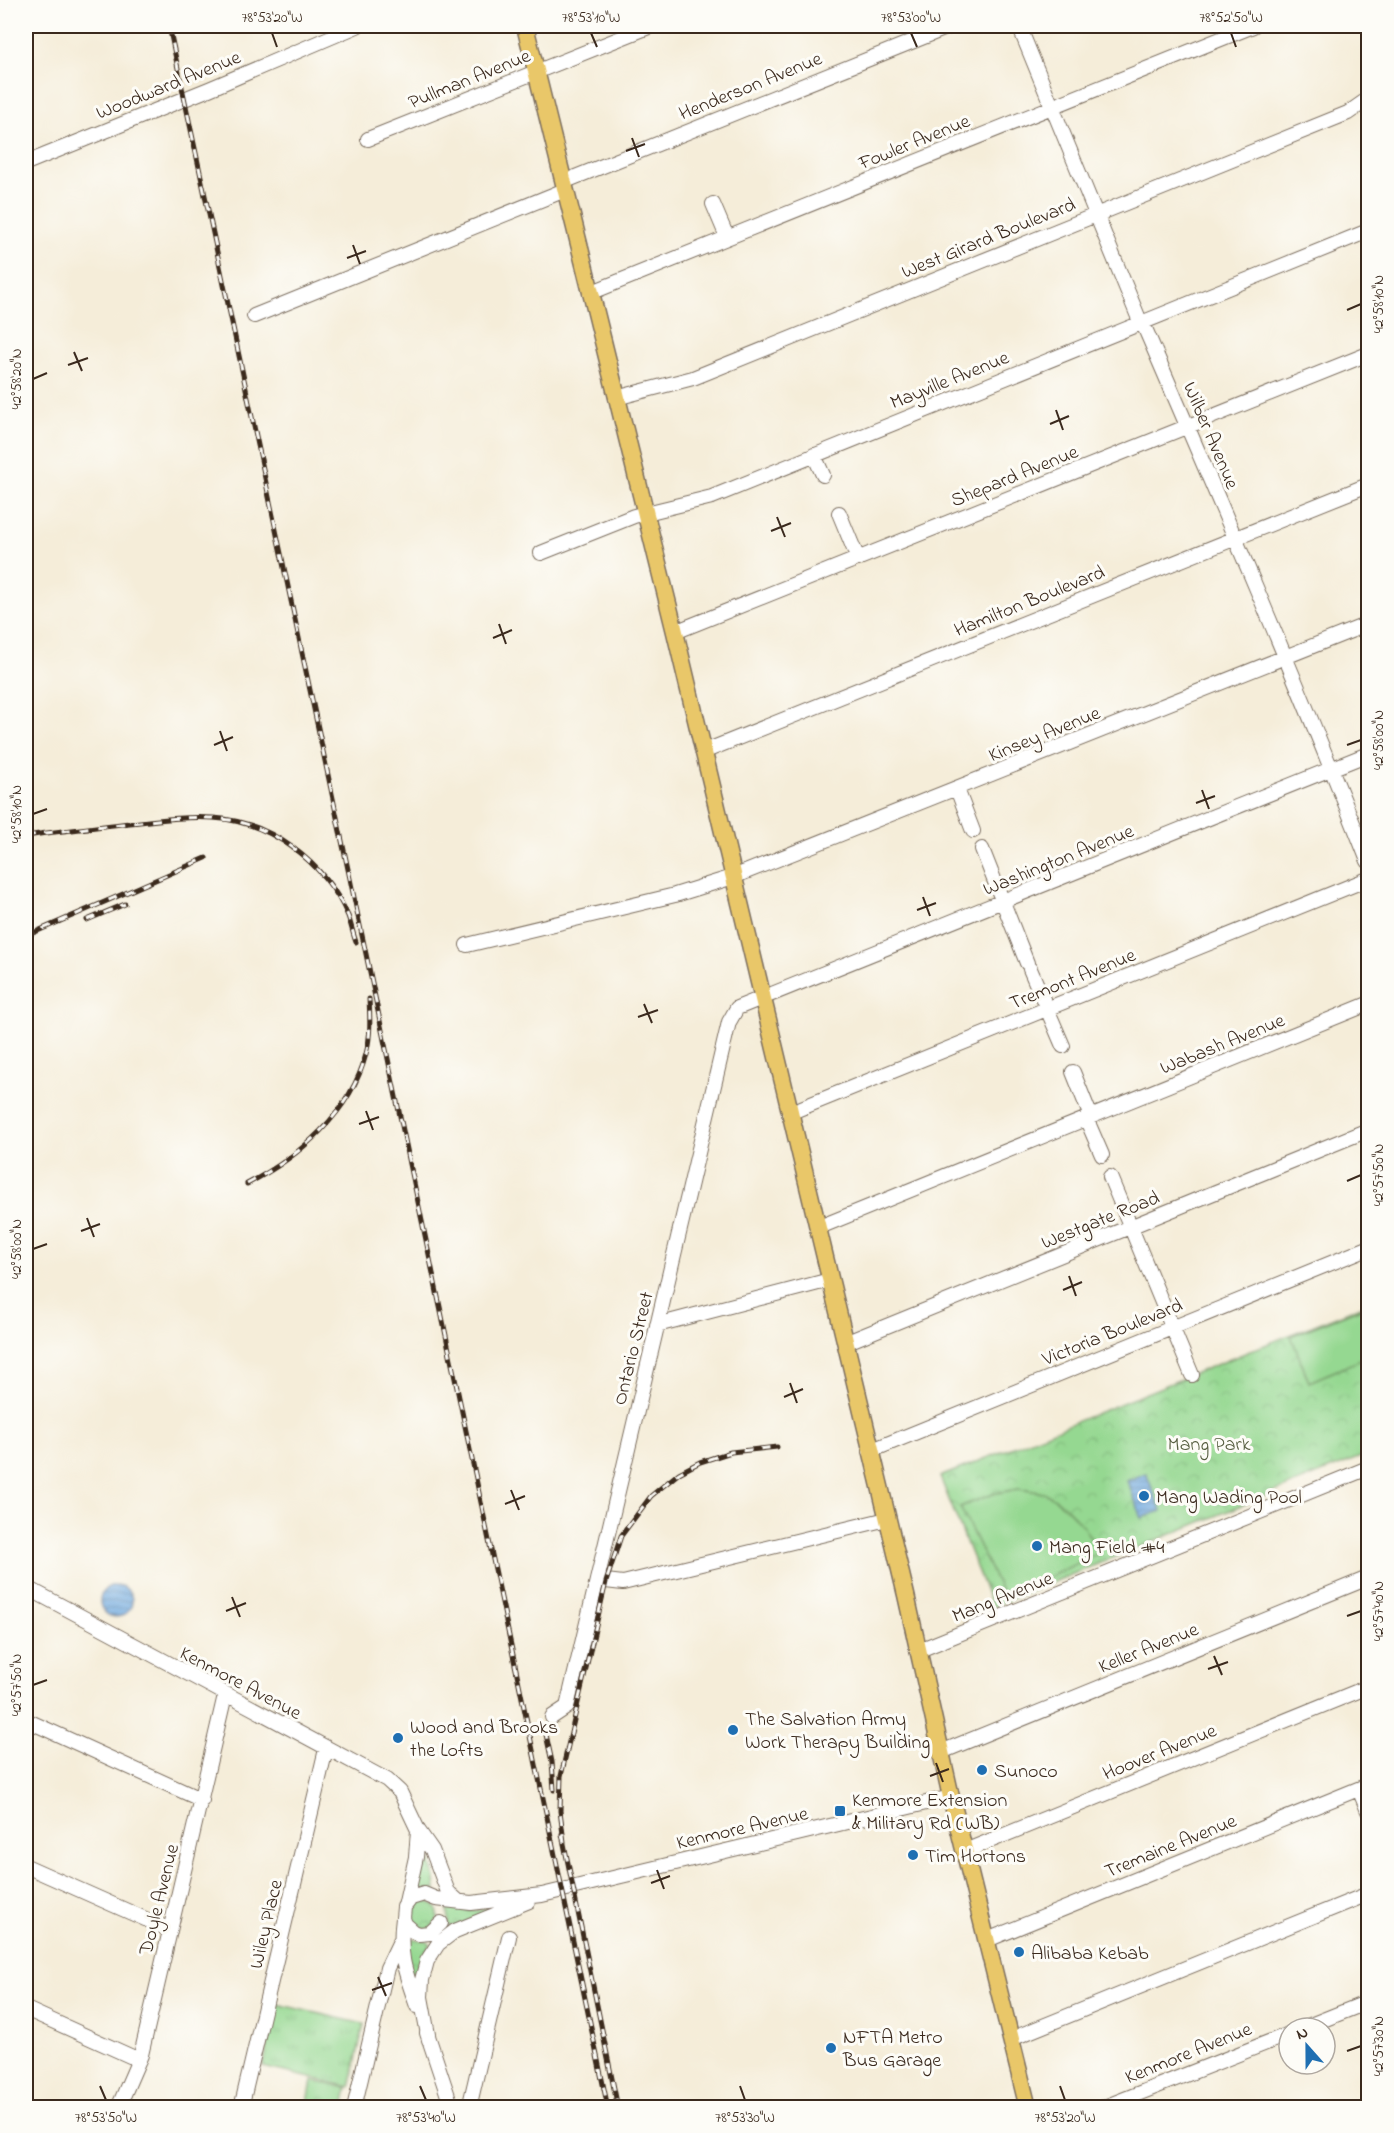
<svg xmlns="http://www.w3.org/2000/svg" width="1394" height="2133" viewBox="0 0 1394 2133" font-family="'Indie Flower',sans-serif">
	<style>
		.grass { fill: url(#grass-tufts); stroke: #688158; stroke-width: 1.5 }
		.park { fill: url(#park-crowns); stroke: #688158; stroke-width: 1.5 }
		.garden { fill: #95d891; stroke: #688158; stroke-width: 1.5 }
		.water { fill: url(#water-rules); stroke: #556a7e; stroke-width: 1.5 }
		.lines { fill: none; stroke-linecap: round; stroke-linejoin: round }
		.minor-casing { stroke: #7c6e5f; stroke-width: 16 }
		.major-casing { stroke: #7c6e5f; stroke-width: 19 }
		.minor { stroke: #fff; stroke-width: 14 }
		.major { stroke: #e9c769; stroke-width: 16 }
		.rail-casing { stroke: #3b2a1e; stroke-width: 5 }
		.rail { stroke: #fdfcf7; stroke-width: 3; stroke-dasharray: 9; stroke-linecap: butt }
		.ticks { fill: none; stroke: #3b2a1e; stroke-width: 2 }
		.poi-dot { fill: #1f6fb2; stroke: #fdfcf7; stroke-width: 2 }
		.labels { text-anchor: middle; stroke-width: 6; stroke-linejoin: round; paint-order: stroke }
		.street-label { font-size: 20px; fill: #3b2a1e; stroke: #fdfcf7 }
		.park-label { font-size: 20px; fill: #565e40; stroke: #fdfcf7 }
		.poi-label { font-size: 20px; fill: #3b2a1e; stroke: #fdfcf7; text-anchor: start }
		.neatline { fill: none; stroke: #3b2a1e; stroke-width: 2 }
		.ticks-label { font-size: 15px; text-anchor: middle; fill: #3b2a1e }
	</style>
	<defs>
		<pattern id="grass-tufts" width="24" height="20" patternUnits="userSpaceOnUse" patternTransform="scale(1.5)"><rect width="24" height="20" fill="#95d891"/><path d="M3 7l-1-3M5 7V3M7 7l1-3M15 17l-1-3M17 17v-4M19 17l1-3" fill="none" stroke="#81ba7d"/></pattern>
		<pattern id="park-crowns" width="20" height="18" patternUnits="userSpaceOnUse" patternTransform="scale(1.5)"><rect width="20" height="18" fill="#95d891"/><path d="M2 6a3 3 0 1 1 6 0M12 15a3 3 0 1 1 6 0" fill="none" stroke="#81ba7d"/></pattern>
		<pattern id="water-rules" width="6" height="5" patternUnits="userSpaceOnUse" patternTransform="scale(1.5)"><rect width="6" height="5" fill="#6fa9df"/><path d="M0 2.5h6" fill="none" stroke="#5c8ab4"/></pattern>
	</defs>
	<rect width="100%" height="100%" fill="#fdfcf7"/>
	<filter id="ink" filterUnits="userSpaceOnUse"><feTurbulence type="fractalNoise" baseFrequency=".0167" numOctaves="2"/><feDisplacementMap in="SourceGraphic" scale="12" xChannelSelector="R" yChannelSelector="G"/><feConvolveMatrix kernelMatrix="1 2 1 2 8 2 1 2 1" color-interpolation-filters="sRGB"/></filter>
	<filter id="wash" filterUnits="userSpaceOnUse"><feTurbulence type="fractalNoise" baseFrequency=".008" numOctaves="4" result="noise"/><feDisplacementMap in="SourceGraphic" scale="24" xChannelSelector="R" yChannelSelector="G"/><feGaussianBlur stdDeviation="1.35" result="paint"/><feColorMatrix in="noise" values="0 0 0 0 0 0 0 0 0 0 0 0 0 0 0 0 0 1.4 0 .05"/><feComposite in="paint" operator="in"/></filter>
	<g filter="url(#wash)">
		<rect width="100%" height="100%" fill="#f5edd9"/>
		<path class="grass" d="M277,2004L364,2024L350,2087L263,2067Z"/>
		<path class="park" d="M1368,1303V1454L992,1607L940,1477Z
			M425,1852C433,1861 435,1877 436,1890H416L414,1888L422,1853Z
			M410 1915a14 14 0 1 1 28 0a14 14 0 1 1-28 0Z
			M452,1904C471,1915 489,1909 509,1904L454,1927L449,1926L448,1906Z
			M410,1938L428,1941L430,1944L425,1954L416,1990L409,1965L407,1940Z
			M312,2081L348,2088L344,2107L308,2102Z"/>
		<path class="garden" d="M1368,1305V1357L1309,1382L1291,1336Z
			M1019,1489C1028,1491 1040,1491 1048,1495C1070,1506 1088,1531 1099,1553L1011,1595L1002,1593L960,1507L996,1493Z"/>
		<path class="water" d="M1146,1473L1161,1511L1142,1518L1127,1481Z
			M100 1601a16 16 0 1 1 32 0a16 16 0 1 1-32 0Z"/>
	</g>
	<g filter="url(#ink)">
		<g class="lines">
			<defs>
				<path id="minor" d="M1019,26L1139,319L1144,326C1221,504 1297,681 1368,861
					M368,139L651,26
					M26,163L209,89L357,26
					M563,182L951,26
					M713,204L727,237
					M590,293L1253,26
					M254,316L565,190
					M616,398L693,378L1348,113L1368,99
					M814,455L823,475
					M839,513L858,559
					M541,553L634,516L712,497L1368,231
					M675,632L1368,354
					M703,752L1368,485
					M957,789L973,831
					M982,849L1027,963
					M467,945L675,895L733,877L1368,624
					M1030,969L1063,1046
					M1073,1072L1091,1117
					M789,1113L1368,879
					M1086,1118L1102,1155
					M1110,1177L1192,1375
					M817,1228L1368,1004
					M657,1325L830,1280
					M845,1343L1368,1130
					M870,1451L1368,1248
					M597,1580L623,1583L887,1519
					M26,1587L387,1780L400,1792L418,1830L432,1850L448,1892L458,1901
					M917,1651L1368,1468
					M552,1717L567,1707L729,1022L737,1008L1368,754
					M26,1720L202,1800
					M941,1752L1368,1578
					M1359,1789L1368,1811
					M965,1851L1368,1687
					M26,1866L170,1930
					M406,1902L416,1857L418,1830
					M403,1918C398,1955 405,1972 417,2006
					M441,1923L430,1933L419,1934L414,1932L405,1924L403,1918L404,1907L411,1898L424,1894L436,1899L471,1903L542,1895L951,1797
					M987,1940L1368,1785
					M26,2009L139,2060
					M1303,2028L1368,2002
					M427,2033L452,2108
					M1011,2039L1368,1894
					M429,2040L421,1997L422,1980L427,1961L438,1944L455,1931L529,1901
					M118,2108L141,2055L225,1695
					M241,2108L326,1749
					M354,2108L387,1968L400,1941
					M469,2108L509,1937
					M1102,2108L1289,2034"/>
				<path id="major" d="M525,26L675,632L906,1595L951,1797L1028,2108"/>
			</defs>
			<use href="#minor" class="minor-casing"/>
			<use href="#major" class="major-casing"/>
			<use href="#minor" class="minor"/>
			<use href="#major" class="major"/>
			<defs>
				<path id="rail" d="M169,26L366,954L608,2108
					M26,836C57,831 89,828 121,824C152,821 182,816 213,818C271,821 325,863 348,916C351,924 353,934 356,942
					M87,920L125,904
					M26,936L206,858
					M247,1184C299,1157 351,1113 366,1054C371,1036 370,1017 369,999
					M545,1730L552,1762L554,1790
					M562,1834L618,2108
					M564,1842L560,1811L561,1776L606,1582L621,1536L651,1496L679,1473L700,1462L731,1452L777,1447"/>
			</defs>
			<use href="#rail" class="rail-casing"/>
			<use href="#rail" class="rail"/>
		</g>
	</g>
	<path class="ticks" d="M272,33L277,47M591,33L597,47M911,33L917,47M1231,33L1236,47M632,138L639,157M626,151L645,144M353,245L360,264M347,258L366,251M1347,310L1361,304M74,352L82,371M68,365L88,358M33,379L47,373M1056,410L1063,430M1050,424L1069,416M777,517L785,537M771,531L791,523M499,624L506,644M493,638L512,630M220,731L227,751M214,745L233,737M1347,745L1361,740M1202,790L1209,809M1196,803L1215,796M33,814L47,809M923,897L930,916M917,910L936,903M644,1004L652,1023M638,1017L658,1010M366,1111L373,1130M359,1124L379,1117M1347,1181L1361,1175M87,1218L94,1237M81,1231L100,1224M33,1249L47,1244M1069,1276L1076,1296M1063,1290L1082,1282M790,1383L797,1403M784,1397L803,1389M511,1490L519,1510M505,1504L525,1496M232,1597L240,1617M226,1611L246,1603M1347,1616L1361,1611M1214,1656L1222,1675M1208,1669L1228,1662M33,1685L47,1680M936,1763L943,1782M930,1776L949,1769M657,1870L664,1889M651,1883L670,1876M378,1977L386,1996M372,1990L392,1983M1347,2051L1361,2046M100,2086L106,2100M420,2086L426,2100M740,2086L745,2100M1060,2086L1065,2100"/>
	<g class="poi-dot">
		<circle cx="1144" cy="1496" r="6"/>
		<circle cx="1037" cy="1546" r="6"/>
		<circle cx="733" cy="1730" r="6"/>
		<circle cx="398" cy="1738" r="6"/>
		<circle cx="982" cy="1770" r="6"/>
		<rect x="834" y="1805" width="12" height="12" rx="3"/>
		<circle cx="913" cy="1855" r="6"/>
		<circle cx="1019" cy="1952" r="6"/>
		<circle cx="831" cy="2048" r="6"/>
	</g>
	<g class="labels">
		<g class="street-label">
			<text transform="translate(469 78) rotate(-22)" y="7">Pullman Avenue</text>
			<text transform="translate(168 84) rotate(-22)" y="7">Woodward Avenue</text>
			<text transform="translate(750 85) rotate(-22)" y="7">Henderson Avenue</text>
			<text transform="translate(914 141) rotate(-22)" y="7">Fowler Avenue</text>
			<text transform="translate(988 237) rotate(-22)" y="7">West Girard Boulevard</text>
			<text transform="translate(949 379) rotate(-22)" y="7">Mayville Avenue</text>
			<text transform="translate(1212 435) rotate(67)" y="7">Wilber Avenue</text>
			<text transform="translate(1014 475) rotate(-22)" y="7">Shepard Avenue</text>
			<text transform="translate(1029 600) rotate(-22)" y="7">Hamilton Boulevard</text>
			<text transform="translate(1044 733) rotate(-22)" y="7">Kinsey Avenue</text>
			<text transform="translate(1058 859) rotate(-22)" y="7">Washington Avenue</text>
			<text transform="translate(1072 978) rotate(-22)" y="7">Tremont Avenue</text>
			<text transform="translate(1222 1043) rotate(-22)" y="7">Wabash Avenue</text>
			<text transform="translate(1100 1219) rotate(-22)" y="7">Westgate Road</text>
			<text transform="translate(1112 1331) rotate(-22)" y="7">Victoria Boulevard</text>
			<text transform="translate(632 1348) rotate(-76)" y="7">Ontario Street</text>
			<text transform="translate(1002 1596) rotate(-22)" y="7">Mang Avenue</text>
			<text transform="translate(1148 1647) rotate(-22)" y="7">Keller Avenue</text>
			<text transform="translate(241 1682) rotate(28)" y="7">Kenmore Avenue</text>
			<text transform="translate(1159 1751) rotate(-22)" y="7">Hoover Avenue</text>
			<text transform="translate(742 1827) rotate(-13)" y="7">Kenmore Avenue</text>
			<text transform="translate(1170 1845) rotate(-22)" y="7">Tremaine Avenue</text>
			<text transform="translate(158 1899) rotate(-76)" y="7">Doyle Avenue</text>
			<text transform="translate(265 1924) rotate(-77)" y="7">Wiley Place</text>
			<text transform="translate(1188 2052) rotate(-22)" y="7">Kenmore Avenue</text>
		</g>
		<g class="park-label">
			<text x="1209" y="1450">Mang Park</text>
		</g>
		<g class="poi-label">
			<text x="1156" y="1503">Mang Wading Pool</text>
			<text x="1049" y="1553">Mang Field #4</text>
			<text x="745" y="1725">The Salvation Army<tspan x="745" dy="23">Work Therapy Building</tspan></text>
			<text x="410" y="1733">Wood and Brooks<tspan x="410" dy="23">the Lofts</tspan></text>
			<text x="994" y="1777">Sunoco</text>
			<text x="852" y="1806">Kenmore Extension<tspan x="852" dy="23">&amp; Military Rd (WB)</tspan></text>
			<text x="925" y="1862">Tim Hortons</text>
			<text x="1031" y="1959">Alibaba Kebab</text>
			<text x="843" y="2043">NFTA Metro<tspan x="843" dy="23">Bus Garage</tspan></text>
		</g>
	</g>
	<rect width="1394" height="2133" fill="none" stroke="#fdfcf7" stroke-width="66"/>
	<g transform="translate(1307 2046) rotate(339)"><circle r="28" fill="#fdfcf7" stroke="#afa8a0" stroke-width="1.5"/>
	<path d="M0-4.5L10 22L0 15L-10 22Z" fill="#1f6fb2"/>
	<text y="-9" font-size="16" font-weight="bold" text-anchor="middle" fill="#3b2a1e">N</text>
	</g>
	<rect x="33" y="33" width="1328" height="2067" class="neatline"/>
	<g class="ticks-label">
		<text x="272" y="22">78°53'20"W</text>
		<text x="591" y="22">78°53'10"W</text>
		<text x="911" y="22">78°53'00"W</text>
		<text x="1231" y="22">78°52'50"W</text>
		<text transform="translate(1378 304) rotate(-90)" y="5">42°58'10"N</text>
		<text transform="translate(16 379) rotate(-90)" y="5">42°58'20"N</text>
		<text transform="translate(1378 740) rotate(-90)" y="5">42°58'00"N</text>
		<text transform="translate(16 814) rotate(-90)" y="5">42°58'10"N</text>
		<text transform="translate(1378 1175) rotate(-90)" y="5">42°57'50"N</text>
		<text transform="translate(16 1249) rotate(-90)" y="5">42°58'00"N</text>
		<text transform="translate(1378 1611) rotate(-90)" y="5">42°57'40"N</text>
		<text transform="translate(16 1685) rotate(-90)" y="5">42°57'50"N</text>
		<text transform="translate(1378 2046) rotate(-90)" y="5">42°57'30"N</text>
		<text x="106" y="2122">78°53'50"W</text>
		<text x="426" y="2122">78°53'40"W</text>
		<text x="745" y="2122">78°53'30"W</text>
		<text x="1065" y="2122">78°53'20"W</text>
	</g>
</svg>
